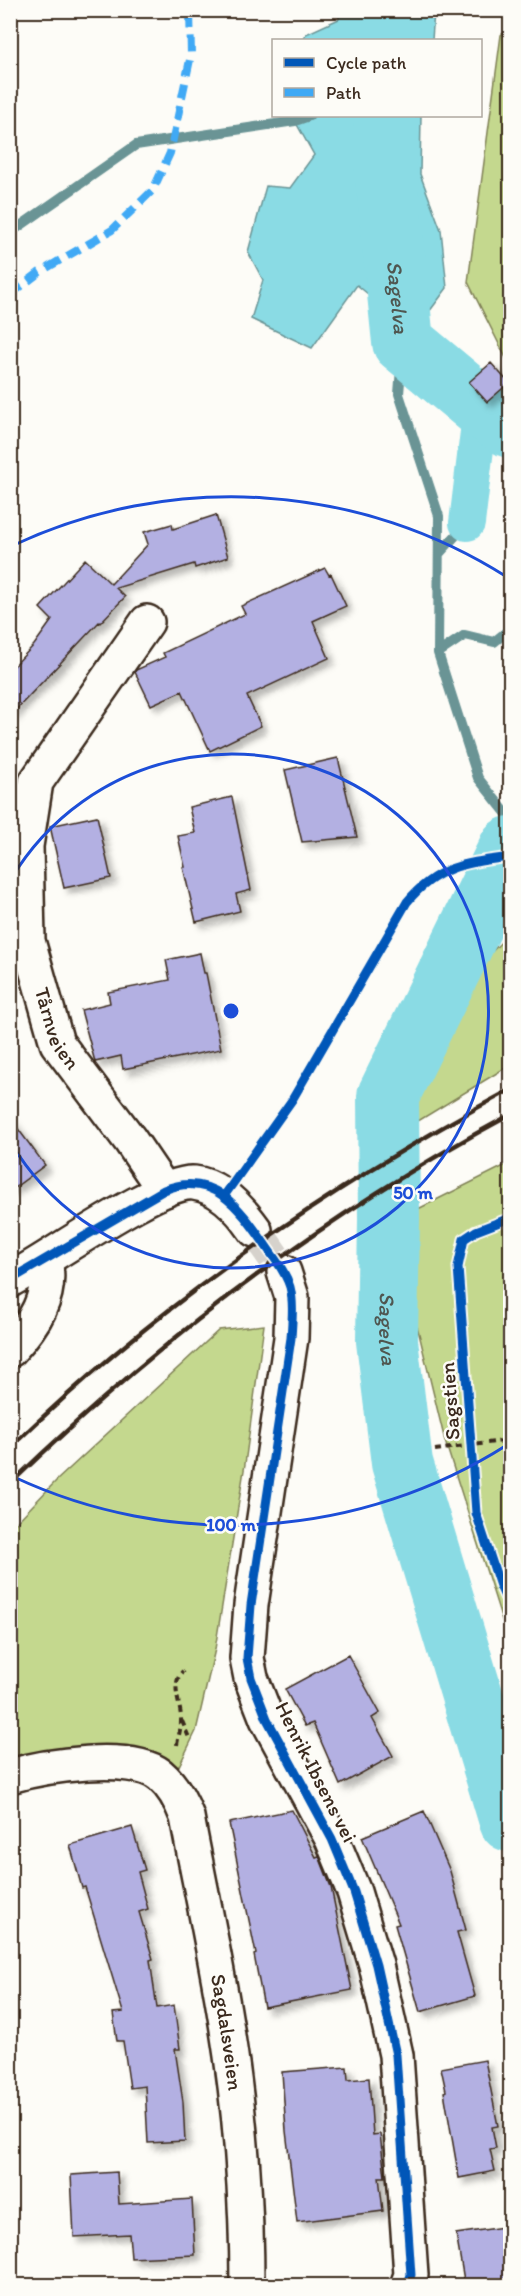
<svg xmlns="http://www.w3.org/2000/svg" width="521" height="2296" viewBox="0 0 521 2296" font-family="Itim,sans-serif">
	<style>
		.green { fill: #c4d88e; stroke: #808156; stroke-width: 1.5 }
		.water { fill: #8adbe4; stroke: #6a9495; stroke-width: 1.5 }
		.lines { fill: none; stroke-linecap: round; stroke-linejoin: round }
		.stream { stroke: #6a9495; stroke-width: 10 }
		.canal { stroke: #8adbe4; stroke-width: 36 }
		.river { stroke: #8adbe4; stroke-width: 62 }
		.building { fill: #b3b0e2; stroke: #3b2a1e; stroke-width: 1.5; filter: url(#shadow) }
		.street-tunnel { stroke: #d6d2cc; stroke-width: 33; stroke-dasharray: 33 16; stroke-linecap: butt }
		.street-casing { stroke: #3b2a1e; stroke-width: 38 }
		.path { stroke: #3b2a1e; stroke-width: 4; stroke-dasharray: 6 4.5; stroke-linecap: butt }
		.street { stroke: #fdfcf7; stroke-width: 33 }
		.rail { stroke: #3b2a1e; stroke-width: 4.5 }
		.quiet { stroke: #3fa9f5; stroke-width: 8; stroke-dasharray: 15 8; stroke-linecap: butt }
		.cycleway-casing { stroke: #fdfcf7; stroke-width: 13 }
		.cycleway { stroke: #0057b8; stroke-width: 9 }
		.ring { fill: none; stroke: #1d4ed8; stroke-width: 3 }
		.labels { text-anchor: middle; stroke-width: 5; stroke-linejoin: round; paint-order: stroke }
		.street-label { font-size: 21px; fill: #3b2a1e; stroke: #fdfcf7 }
		.water-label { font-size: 22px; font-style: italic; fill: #4f5650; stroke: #fdfcf7 }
		.centre { fill: #1d4ed8; stroke: #fdfcf7; stroke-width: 3 }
		.ring-label { font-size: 18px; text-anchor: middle; font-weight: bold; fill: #1d4ed8; stroke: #fdfcf7; stroke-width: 5; stroke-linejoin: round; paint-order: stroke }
	</style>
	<defs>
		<filter id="shadow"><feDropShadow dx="5.5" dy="5.5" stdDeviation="3" flood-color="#0004"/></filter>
	</defs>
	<rect width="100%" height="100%" fill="#fdfcf7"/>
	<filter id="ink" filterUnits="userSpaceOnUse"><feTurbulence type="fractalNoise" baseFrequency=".0167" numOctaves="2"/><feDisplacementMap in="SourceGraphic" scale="12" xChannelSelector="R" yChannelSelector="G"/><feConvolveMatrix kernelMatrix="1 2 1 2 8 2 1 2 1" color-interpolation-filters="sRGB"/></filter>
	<g filter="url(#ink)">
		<path class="green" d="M510,28V366L468,282L501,35Z
			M510,933V1065L392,1137L480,964Z
			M510,1163V1645L445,1441L392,1222Z
			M264,1325L245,1464L215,1649L196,1731L161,1803L132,1765L11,1776L10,1529L56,1481L219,1330Z"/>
		<path class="water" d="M339,11H434L432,40H303L306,34L339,19Z
			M295,116H421L420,174L441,230L447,288L420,324L376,335L374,299L357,285L312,348L251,319L263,280L248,252L266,186L290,188L314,155L295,121Z"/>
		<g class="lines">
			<path class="stream" d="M10,233L136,145L295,121L309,116
				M403,342L399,394L439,516L438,653L478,778L510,818
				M439,554L467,523
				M438,653L465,635L494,642L510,629"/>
			<path class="canal" d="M467,523L481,407"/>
			<g class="river">
				<path id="s1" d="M384,116L385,166L403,342L481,407L510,427"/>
				<path id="s2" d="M510,847L388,1096L389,1220L387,1341L402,1463L510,1821"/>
			</g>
		</g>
		<path class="building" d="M491,363L509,383L487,402L469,382Z
			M216,515L228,557L195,568L194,564L116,588L125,597L100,623L99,622L10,716V670L34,645L52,620L40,608L85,559L111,584L148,544L144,532L172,524L173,529Z
			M325,568L329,575L331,574L346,606L313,621L329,658L247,696L261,726L210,751L182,691L151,705L135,672L136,670L165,657L163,653L245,614L241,606Z
			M338,758L357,837L302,842L285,770Z
			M232,797L251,890L236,894L240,911L196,922L183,867H185L178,836L195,833L189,807Z
			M97,816L111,878L64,888L50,826Z
			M200,953L204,973H206L221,1049L123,1069L121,1056L95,1062L81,1010L110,1003L108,992L170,980L166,960Z
			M10,1118L45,1165L10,1191Z
			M348,1655L380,1713L372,1718L393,1756L340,1785L313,1723L305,1726L285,1689Z
			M292,1810L316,1857L319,1856L331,1887L352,1990L264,2007L254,1955L256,1954L229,1823Z
			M424,1811L450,1871L466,1930L457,1932L475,1996L420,2012L395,1925L399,1924L362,1837Z
			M132,1827L145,1870L138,1872L148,1909L139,1912L153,1959L150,1960L157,2008L174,2005L180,2049H175L183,2102L185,2141L148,2143L145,2086L130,2088L123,2041H117L113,2013L123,2012L85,1887L82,1888L70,1845Z
			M485,2060L498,2126L492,2127L496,2148L490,2149L495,2171L459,2178L444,2092L446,2091L441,2068Z
			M347,2067L348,2080L369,2078L373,2135L380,2134L385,2177H379L383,2211L297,2222L286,2131L282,2072Z
			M117,2172L119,2204L192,2199L195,2255L131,2258L129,2234L74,2237L71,2175Z
			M510,2226V2286H465L456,2234Z"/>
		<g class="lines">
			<path class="street-tunnel" d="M255,1230L284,1272"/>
			<defs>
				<g id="street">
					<path id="s3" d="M147,622L36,782L26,846L28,941L57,1043L130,1140L164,1190"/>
					<path d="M284,1272L292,1297L291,1338L251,1605L247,1658L251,1678L267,1719L332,1839L354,1892L376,1965L396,2055L411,2275L407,2286"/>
					<path d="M10,1280C47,1261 161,1179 194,1183C220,1186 241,1210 255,1230"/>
					<path d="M10,1350C34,1324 53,1296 45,1260"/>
					<path id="s4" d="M10,1776C44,1766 131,1752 160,1775C173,1786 181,1801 187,1817C200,1886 215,1954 226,2023C240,2109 247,2198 247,2286"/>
				</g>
			</defs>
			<use href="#street" class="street-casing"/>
			<path class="path" d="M435,1450L510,1440
				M182,1721L190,1740
				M177,1745C178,1737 181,1729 181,1721C182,1705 169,1685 183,1671"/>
			<use href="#street" class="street"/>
			<path class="rail" d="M10,1448C157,1306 330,1186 510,1090
				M10,1484C160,1339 327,1213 510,1115"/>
			<path class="quiet" d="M10,295L40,272L112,230L153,190L170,153L191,55L190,10"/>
			<defs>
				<path id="cycleway" d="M224,1196L292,1100L407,902C438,865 466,863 510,857
					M510,1218L476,1231L464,1239L458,1267L476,1513L500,1586L510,1607
					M10,1280L164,1190C212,1170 239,1207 264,1243C273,1257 285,1270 290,1287C294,1303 292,1321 291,1338L251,1605L247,1658L251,1678L267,1719L332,1839L354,1892L376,1965L396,2055L411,2275L407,2286"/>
			</defs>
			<use href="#cycleway" class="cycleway-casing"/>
			<use href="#cycleway" class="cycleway"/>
		</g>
	</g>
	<g class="ring">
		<path d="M11 879A257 257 0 1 1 11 1143"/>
		<path d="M507 1445A514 514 0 0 1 14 1477M14 545A514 514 0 0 1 507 577"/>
	</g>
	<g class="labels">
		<g class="street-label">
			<text dy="7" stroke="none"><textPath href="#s3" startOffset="447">Tårnveien</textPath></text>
			<text transform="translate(450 1401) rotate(-94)" y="7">Sagstien</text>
			<text transform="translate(316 1772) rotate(63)" y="7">Henrik Ibsens vei</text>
			<text dy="7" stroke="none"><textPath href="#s4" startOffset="423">Sagdalsveien</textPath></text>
		</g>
		<g class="water-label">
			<text dy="8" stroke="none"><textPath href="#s1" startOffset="182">Sagelva</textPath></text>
			<text dy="8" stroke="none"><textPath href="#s2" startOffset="510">Sagelva</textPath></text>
		</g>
	</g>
	<circle cx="231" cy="1011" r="9" class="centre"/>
	<g class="ring-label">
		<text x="413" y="1199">50 m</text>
		<text x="231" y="1531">100 m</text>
	</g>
	<rect width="521" height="2296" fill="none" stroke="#fdfcf7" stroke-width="36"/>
	<rect x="18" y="18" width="485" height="2260" fill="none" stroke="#3b2a1e" stroke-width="2" filter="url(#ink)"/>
	<rect x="272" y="39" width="210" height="78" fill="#fdfcf7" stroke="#afa8a0" stroke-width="1.5"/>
	<rect x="284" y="58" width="30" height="9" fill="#0057b8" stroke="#afa8a0" stroke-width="1.5"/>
	<text x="326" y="69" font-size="18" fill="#3b2a1e">Cycle path</text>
	<rect x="284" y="88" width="30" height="9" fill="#3fa9f5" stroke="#afa8a0" stroke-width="1.5"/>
	<text x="326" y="99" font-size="18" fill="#3b2a1e">Path</text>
</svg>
